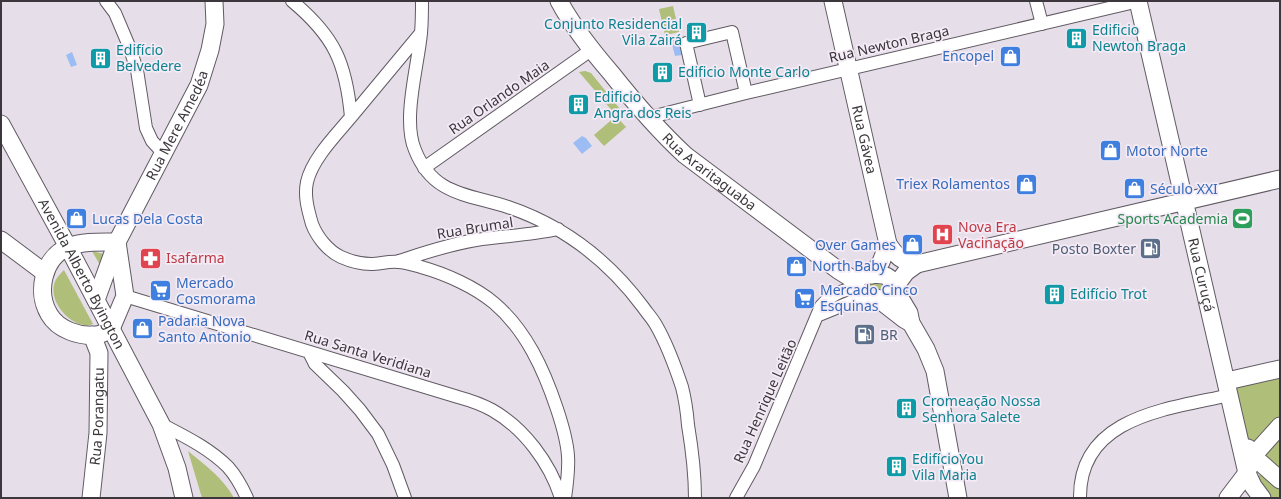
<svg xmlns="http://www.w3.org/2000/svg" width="1281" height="499" viewBox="0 0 1281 499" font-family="'Noto Sans',sans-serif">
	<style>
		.green { fill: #afbe79 }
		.water { fill: #9cbdf4 }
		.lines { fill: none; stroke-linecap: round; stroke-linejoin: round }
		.street-casing { stroke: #615a63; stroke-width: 14 }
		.secondary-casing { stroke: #615a63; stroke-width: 19 }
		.street { stroke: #fff; stroke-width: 12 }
		.secondary { stroke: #fff; stroke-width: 17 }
		.labels { text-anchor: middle; stroke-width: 3.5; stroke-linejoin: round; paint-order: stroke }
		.culture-label { font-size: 14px; fill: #0d838f; stroke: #f4ebf6; text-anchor: start }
		.street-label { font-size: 14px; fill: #3b373c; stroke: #f4ebf6 }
		.shop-label { font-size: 14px; fill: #366cbe; stroke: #f4ebf6; text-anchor: start }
		.leisure-label { font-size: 14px; fill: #27864d; stroke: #f4ebf6; text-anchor: end }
		.health-label { font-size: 14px; fill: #be3a42; stroke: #f4ebf6; text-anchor: start }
		.service-label { font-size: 14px; fill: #4e5e75; stroke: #f4ebf6; text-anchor: end }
	</style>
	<rect width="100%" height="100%" fill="#e6dee9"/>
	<path class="green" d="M673,6L679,32L665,35L659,9Z
		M585,71L591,73L620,109L614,113L579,72Z
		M616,116L626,127L604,146L594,135Z
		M92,251L104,254L100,265Z
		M64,270L93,324C90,325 87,326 84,325C68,323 50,302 54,285C55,279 60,274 64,270Z
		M872,280L886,285L884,288C878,291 872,292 866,289L865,284Z
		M1280,373V475L1245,435L1234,385Z
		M188,451C205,465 223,478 234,498H202Z
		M1261,474L1280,489V498H1267L1257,480L1258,476Z"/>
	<path class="water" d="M679,39L682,55L675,56L671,40Z
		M72,52L77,65L71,67L66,55Z
		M582,136L586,138L592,146L582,154L573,143Z"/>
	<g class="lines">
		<defs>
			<path id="street" d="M106,1L115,13L129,46L137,70L146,128L152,141L163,153
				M292,1C334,36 346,62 351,117C336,135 312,159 307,182C304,196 308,210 312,224C317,237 328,251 341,257C350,261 361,264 371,264C379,264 389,261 398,262C405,262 414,265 421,267C446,274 475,287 494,303C526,330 544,370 557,409C562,424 567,440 568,456C569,470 567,484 565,498
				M422,1C422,12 422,22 421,33C418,66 402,120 415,150C433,196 469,194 508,207C564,226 608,260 643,307C647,313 652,318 656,325C667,344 675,366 682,387C685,399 687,412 688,425C692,449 695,473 695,498
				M1036,1L1042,24
				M700,105L686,43L732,32L746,93
				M351,117L420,34
				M647,118L746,93L1139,1
				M424,168L591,50
				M399,261C424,253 450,244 476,240C503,236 531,235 558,229
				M125,296L458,397C469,400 481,404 492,410C524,428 550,463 561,498
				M819,315L863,297
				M309,352L315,364L343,391L360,410L378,434L393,465L405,498
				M161,424C184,436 209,448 228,467C236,476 242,487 247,498
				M736,498L754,466L821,306C831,295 841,290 856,288
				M1080,498C1079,416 1169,409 1230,395"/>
			<g id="secondary">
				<path id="s1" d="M559,1C573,27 592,51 611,73C634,102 657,129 685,155L838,270L854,280"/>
				<path id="s2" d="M833,1L888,244L881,262L872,275"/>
				<path id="s3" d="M1138,1L1247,473L1253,486L1262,498"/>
				<path id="s4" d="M1,124L68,247L161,424L177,468L184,498"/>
				<path d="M1,240L45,273"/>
				<path d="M117,242L125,296L111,329C107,331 102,334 97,335C80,337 58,330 49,314C36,292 43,258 68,247C83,241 101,242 117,242Z"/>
				<path d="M888,244C896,256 902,262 917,264"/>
				<path d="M864,275C870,275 877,274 883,275C893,277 898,290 889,296C881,302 866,299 859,294L854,280Z"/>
				<path d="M894,288L906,272L917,264L1280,179"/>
				<path d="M894,288L909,313L911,323L926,349L935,371L958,498"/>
				<path d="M877,298L904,319L911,323"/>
				<path id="s5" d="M96,300L117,242L199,85L210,50L215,24L214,1"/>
				<path d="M1227,381L1280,369"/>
				<path d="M1248,448L1253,456L1280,480"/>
				<path id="s6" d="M91,498L98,433L99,353L92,335"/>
				<path d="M1228,498L1247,473L1253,456L1280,426"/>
			</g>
		</defs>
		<use href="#street" class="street-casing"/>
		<use href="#secondary" class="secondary-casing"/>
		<use href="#street" class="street"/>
		<use href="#secondary" class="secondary"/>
	</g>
	<defs>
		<symbol id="building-square" viewBox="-11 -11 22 22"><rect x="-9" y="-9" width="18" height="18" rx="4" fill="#0f9aa8" stroke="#f4ebf6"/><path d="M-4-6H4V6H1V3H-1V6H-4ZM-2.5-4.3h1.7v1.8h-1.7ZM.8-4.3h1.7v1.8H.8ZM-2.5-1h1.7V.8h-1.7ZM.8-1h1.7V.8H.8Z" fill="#fff"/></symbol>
		<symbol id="shop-square" viewBox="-11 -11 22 22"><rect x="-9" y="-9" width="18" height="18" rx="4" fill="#3f7fe0" stroke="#f4ebf6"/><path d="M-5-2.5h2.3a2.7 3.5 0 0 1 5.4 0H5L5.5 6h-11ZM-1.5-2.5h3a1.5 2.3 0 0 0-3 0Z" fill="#fff"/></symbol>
		<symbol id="stadium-square" viewBox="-11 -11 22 22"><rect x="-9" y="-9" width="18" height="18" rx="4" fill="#2e9e5b" stroke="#f4ebf6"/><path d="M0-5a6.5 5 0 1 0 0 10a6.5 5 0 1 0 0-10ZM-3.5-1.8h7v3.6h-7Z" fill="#fff"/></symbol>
		<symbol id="hospital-square" viewBox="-11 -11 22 22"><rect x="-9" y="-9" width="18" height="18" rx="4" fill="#e0444e" stroke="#f4ebf6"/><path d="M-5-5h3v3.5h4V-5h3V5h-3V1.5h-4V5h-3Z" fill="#fff"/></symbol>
		<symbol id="fuel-square" viewBox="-11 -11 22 22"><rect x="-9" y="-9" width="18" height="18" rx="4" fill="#5c6f8a" stroke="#f4ebf6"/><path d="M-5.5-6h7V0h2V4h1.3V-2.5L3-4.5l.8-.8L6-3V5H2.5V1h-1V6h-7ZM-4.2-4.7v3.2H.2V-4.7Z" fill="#fff"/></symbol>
		<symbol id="pharmacy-square" viewBox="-11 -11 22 22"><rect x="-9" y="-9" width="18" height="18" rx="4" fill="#e0444e" stroke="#f4ebf6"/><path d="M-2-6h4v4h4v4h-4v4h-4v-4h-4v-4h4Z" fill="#fff"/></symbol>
		<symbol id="supermarket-square" viewBox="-11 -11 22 22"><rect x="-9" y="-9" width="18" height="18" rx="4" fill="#3f7fe0" stroke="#f4ebf6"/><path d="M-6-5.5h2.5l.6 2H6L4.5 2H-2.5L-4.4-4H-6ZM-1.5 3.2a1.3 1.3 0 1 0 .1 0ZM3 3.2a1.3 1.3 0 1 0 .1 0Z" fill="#fff"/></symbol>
	</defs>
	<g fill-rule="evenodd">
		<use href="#building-square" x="684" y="20" width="25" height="25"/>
		<use href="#building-square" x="1064" y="26" width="25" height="25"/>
		<use href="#shop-square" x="998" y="44" width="25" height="25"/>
		<use href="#building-square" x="88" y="46" width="25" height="25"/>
		<use href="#building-square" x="650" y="60" width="25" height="25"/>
		<use href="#building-square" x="566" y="92" width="25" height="25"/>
		<use href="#shop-square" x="1098" y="138" width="25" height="25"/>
		<use href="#shop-square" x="1014" y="172" width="25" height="25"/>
		<use href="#shop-square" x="1122" y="176" width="25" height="25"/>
		<use href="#shop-square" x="64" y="206" width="25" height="25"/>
		<use href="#stadium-square" x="1230" y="206" width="25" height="25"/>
		<use href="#hospital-square" x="930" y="222" width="25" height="25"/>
		<use href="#shop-square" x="900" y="232" width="25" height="25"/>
		<use href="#fuel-square" x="1138" y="236" width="25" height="25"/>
		<use href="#pharmacy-square" x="138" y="246" width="25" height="25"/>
		<use href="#shop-square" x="784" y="254" width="25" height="25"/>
		<use href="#supermarket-square" x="148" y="278" width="25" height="25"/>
		<use href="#building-square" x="1042" y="282" width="25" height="25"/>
		<use href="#supermarket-square" x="792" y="286" width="25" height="25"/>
		<use href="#shop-square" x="130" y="316" width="25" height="25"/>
		<use href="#fuel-square" x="852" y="322" width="25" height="25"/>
		<use href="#building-square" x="894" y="396" width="25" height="25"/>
		<use href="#building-square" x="884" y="454" width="25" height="25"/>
	</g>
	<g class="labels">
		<g class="culture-label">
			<text x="682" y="29" text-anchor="end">Conjunto Residencial<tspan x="682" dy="16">Vila Zairá</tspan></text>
			<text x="1092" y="35">Edificio<tspan x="1092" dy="16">Newton Braga</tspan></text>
			<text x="116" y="55">Edifício<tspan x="116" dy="16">Belvedere</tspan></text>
			<text x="678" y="77">Edificio Monte Carlo</text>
			<text x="594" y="102">Edificio<tspan x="594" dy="16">Angra dos Reis</tspan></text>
			<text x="1070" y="299">Edifício Trot</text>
			<text x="922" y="406">Cromeação Nossa<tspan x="922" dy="16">Senhora Salete</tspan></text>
			<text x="912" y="464">EdifícioYou<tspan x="912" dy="16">Vila Maria</tspan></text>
		</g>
		<g class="street-label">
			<text transform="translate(889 44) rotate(-13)" y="5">Rua Newton Braga</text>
			<text transform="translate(499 97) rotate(-35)" y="5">Rua Orlando Maia</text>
			<text dy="5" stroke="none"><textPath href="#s5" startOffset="193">Rua Mere Amedéa</textPath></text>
			<text dy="5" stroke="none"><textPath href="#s2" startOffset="142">Rua Gávea</textPath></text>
			<text dy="5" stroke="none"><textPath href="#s1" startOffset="229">Rua Araritaguaba</textPath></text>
			<text transform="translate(475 228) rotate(-9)" y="5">Rua Brumal</text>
			<text dy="5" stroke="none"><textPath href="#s4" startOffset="170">Avenida Alberto Byington</textPath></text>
			<text dy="5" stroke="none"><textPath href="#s3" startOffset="281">Rua Curuçá</textPath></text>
			<text transform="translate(368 354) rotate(17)" y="5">Rua Santa Veridiana</text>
			<text transform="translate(765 401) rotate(-66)" y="5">Rua Henrique Leitão</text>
			<text dy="5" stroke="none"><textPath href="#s6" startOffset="82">Rua Porangatu</textPath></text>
		</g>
		<g class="shop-label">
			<text x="994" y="61" text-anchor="end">Encopel</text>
			<text x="1126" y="156">Motor Norte</text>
			<text x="1010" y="189" text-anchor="end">Triex Rolamentos</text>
			<text x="1150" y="194">Século XXI</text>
			<text x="92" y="224">Lucas Dela Costa</text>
			<text x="896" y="250" text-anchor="end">Over Games</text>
			<text x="812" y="271">North Baby</text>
			<text x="176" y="288">Mercado<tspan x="176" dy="16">Cosmorama</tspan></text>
			<text x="820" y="295">Mercado Cinco<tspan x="820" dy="16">Esquinas</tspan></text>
			<text x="158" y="326">Padaria Nova<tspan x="158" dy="16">Santo Antonio</tspan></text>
		</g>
		<g class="leisure-label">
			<text x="1228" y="224">Sports Academia</text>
		</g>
		<g class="health-label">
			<text x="958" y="232">Nova Era<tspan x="958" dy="16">Vacinação</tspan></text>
			<text x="166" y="263">Isafarma</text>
		</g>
		<g class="service-label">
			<text x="1136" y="254">Posto Boxter</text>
			<text x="880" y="340" text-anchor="start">BR</text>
		</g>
	</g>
	<rect width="1281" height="499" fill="none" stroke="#3b373c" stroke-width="4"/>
</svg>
